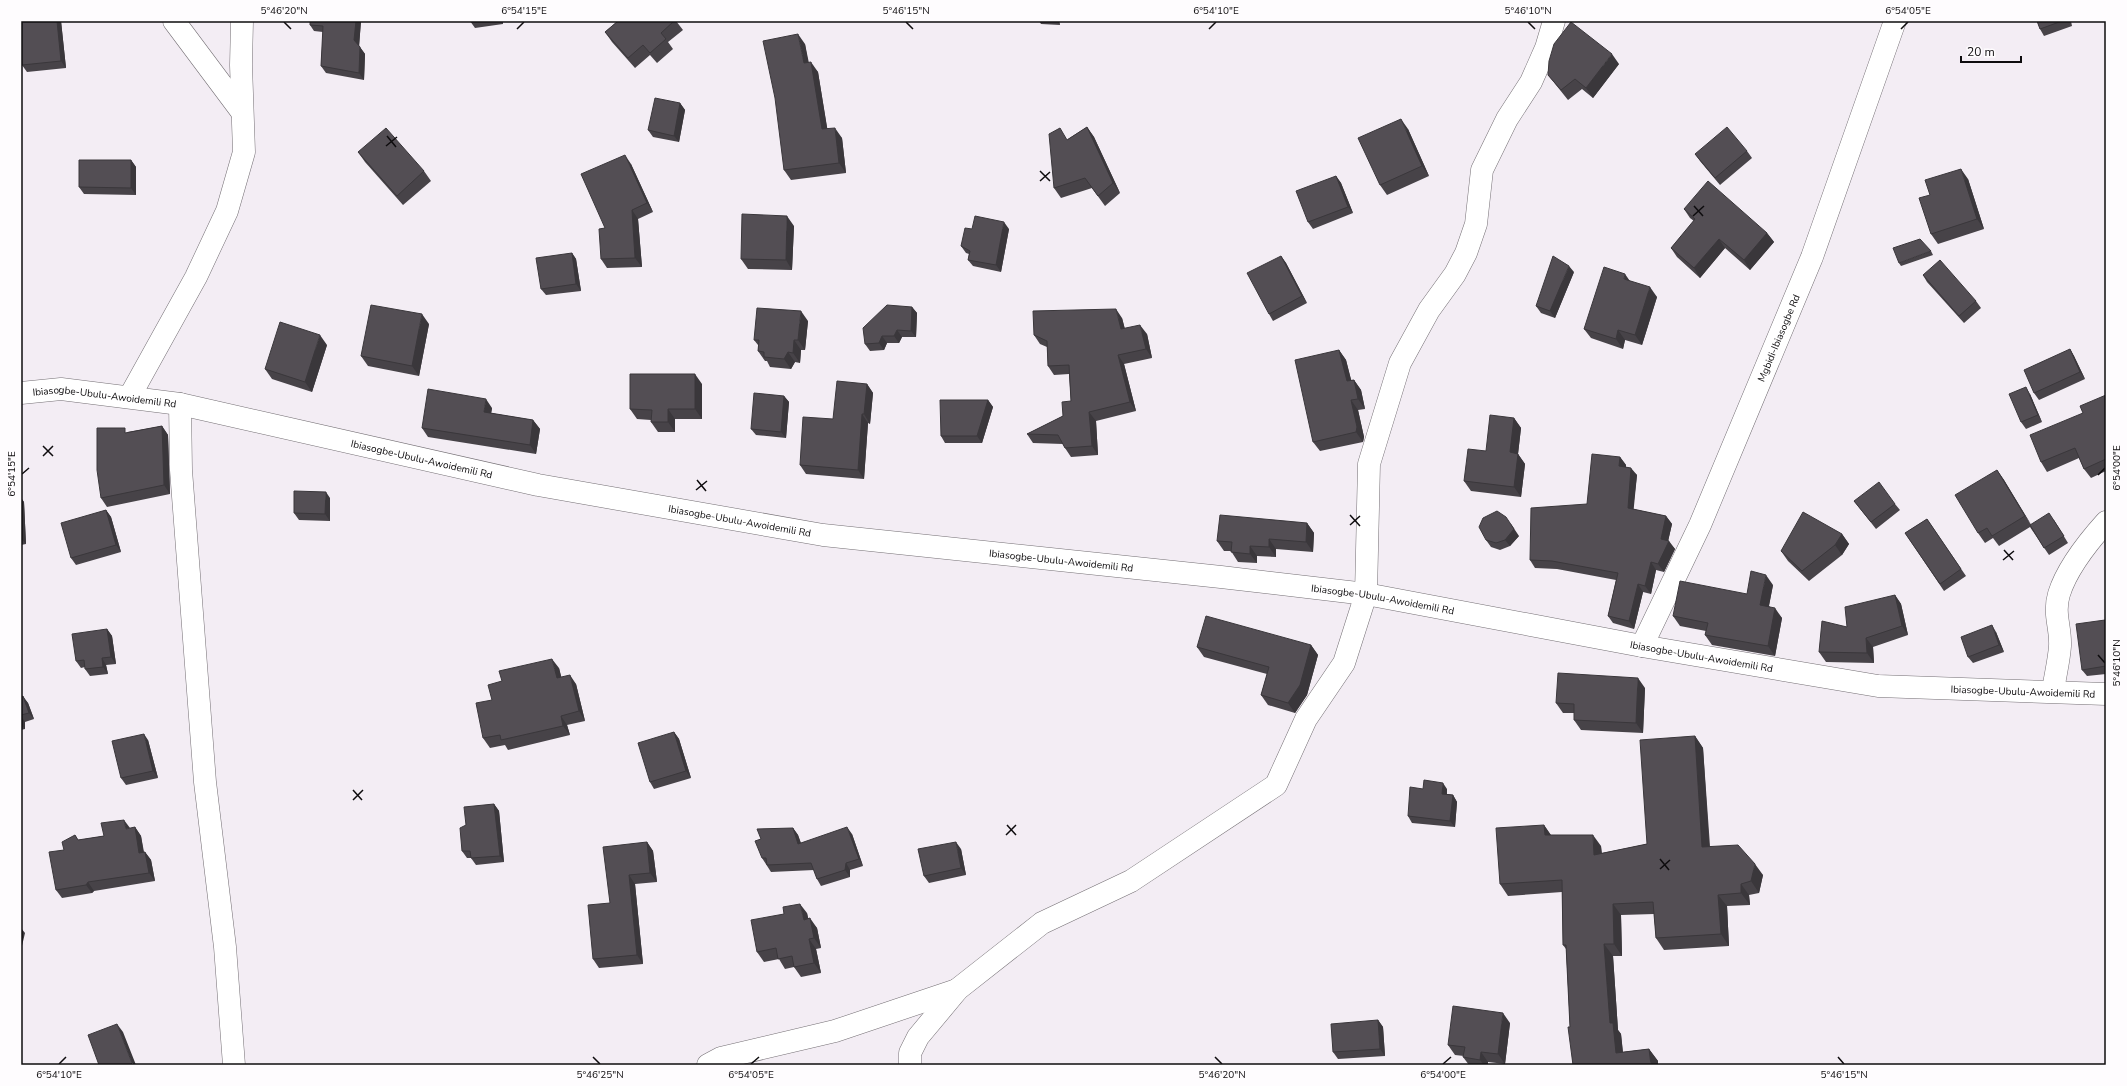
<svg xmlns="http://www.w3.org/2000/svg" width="2127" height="1086" viewBox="0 0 2127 1086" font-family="'Nunito Sans',sans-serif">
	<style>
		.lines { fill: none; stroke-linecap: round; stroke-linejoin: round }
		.minor-casing { stroke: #746f74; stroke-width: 23 }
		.minor { stroke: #fff; stroke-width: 22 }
		.wall { fill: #474348 }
		.shaded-wall { fill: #3a373b }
		.building { fill: #534e54; stroke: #3a373b }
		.ticks { fill: none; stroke: #0e0c0e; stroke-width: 1.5 }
		.labels { text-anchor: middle; stroke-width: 4; stroke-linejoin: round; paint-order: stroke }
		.street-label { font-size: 10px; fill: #0e0c0e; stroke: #fefcfe }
		.neatline { fill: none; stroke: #0e0c0e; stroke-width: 1.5 }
		.ticks-label { font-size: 10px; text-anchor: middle; fill: #0e0c0e }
	</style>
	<rect width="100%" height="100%" fill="#f3edf4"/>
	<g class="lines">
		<defs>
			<g id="minor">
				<path d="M174,21L242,112"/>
				<path id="s1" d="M21,393L61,389L180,404L538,485L823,535L1221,577L1366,594L1642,646L1878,686L2106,694"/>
				<path d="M130,396L196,277L227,211L244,152L241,65L242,21"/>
				<path d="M180,404L181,470L205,782L225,947L234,1065"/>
				<path id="s2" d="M1642,646L1700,525L1812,257L1895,21"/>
				<path d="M2053,691C2055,676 2059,661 2060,646C2061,627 2053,614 2059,594C2067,568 2088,542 2106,522"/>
				<path d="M708,1065L721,1058L835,1031L957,990"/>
				<path d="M910,1065V1053L918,1037L958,989L1042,923L1131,881L1276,785L1306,719L1344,663L1366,594L1369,464L1400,363L1429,310L1455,274L1466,253L1476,224L1482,170L1507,119L1531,82L1546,48L1554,21"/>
			</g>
		</defs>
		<use href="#minor" class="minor-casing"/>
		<use href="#minor" class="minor"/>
	</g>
	<path class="wall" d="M21,21H61L66,68L27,72L22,65Z
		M361,21L359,46L365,54L364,80L326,73L321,66L323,32L314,31L310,25Z
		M470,21H503V24L475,28Z
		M618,21H676L683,30L668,42L673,49L657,63L650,55L635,68L612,42L605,32Z
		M1039,21H1059L1060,25L1041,24Z
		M2037,21H2071L2072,26L2044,36L2040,29Z
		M805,44L808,62L818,72L827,128L842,138L846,173L791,180L784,170Z
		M1619,64L1593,98L1582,89L1568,100L1548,75Z
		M680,103L685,110L679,142L653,137L648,130Z
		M1087,127L1094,137L1120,193L1105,206L1092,188L1061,198L1054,188L1068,139Z
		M1408,129L1429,176L1387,195L1380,185Z
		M1747,151L1752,158L1720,185L1700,161L1695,154Z
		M358,152L424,171L431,181L403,205L365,162Z
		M131,160L136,167V195L84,194L79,187Z
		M631,164L653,212L638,219L642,267L607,268L601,259L605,228Z
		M1336,176L1341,183L1353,213L1313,229L1308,222Z
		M1968,179L1984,229L1938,244L1931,234L1930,195Z
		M1684,209L1767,233L1774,242L1750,270L1725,248L1700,278L1677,257L1671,248L1694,221L1690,218Z
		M794,226L792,270L748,269L741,259Z
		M972,229H1009L1001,272L973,266L968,260L969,254L966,253L961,246Z
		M1931,251L1933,255L1901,266L1899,263Z
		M572,253L576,259L581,291L546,295L541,289Z
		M1281,256L1286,263L1307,303L1273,321L1269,314Z
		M1574,272L1555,318L1541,313L1536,306Z
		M1923,275L1976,301L1981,308L1964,323L1927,282Z
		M1631,281L1657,297L1642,345L1625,340L1623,349L1591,338L1584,329Z
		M912,307L917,313L916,337H902L899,343H887L884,350L870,351L865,344Z
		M1122,318L1125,329L1147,334L1152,358L1124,364L1136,411L1096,421L1098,455L1071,457L1065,448L1063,444L1033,443L1027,434L1063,416L1071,401L1069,374L1054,375L1048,366L1047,347L1040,344L1034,335Z
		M808,321L805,350H801L800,363L795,362L791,369L770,367L767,361H765L758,351V345L754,340Z
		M429,324L419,376L368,366L361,356Z
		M327,345L312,392L272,379L265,369Z
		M2070,349L2074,356L2085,379L2039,400L2034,393Z
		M1339,350L1346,360L1351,380H1354L1361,390L1365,409L1358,410L1364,437L1363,442L1320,451L1313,442Z
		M702,384V419H675V432H658L651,422V420L637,419L630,409Z
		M867,384L873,393L870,424L868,423L864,479L806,474L800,465L833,419Z
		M2030,394L2042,422L2026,429L2021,422Z
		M2106,395V471L2091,478L2084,469L2079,458L2047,472L2041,462L2083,413Z
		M784,396L789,402L786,438L756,435L751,429Z
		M988,400L993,407L982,443H945L941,436Z
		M492,408L491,413L533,420L540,429L536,454L428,437L422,428Z
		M1514,418L1521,428L1518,454L1525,464L1521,497L1471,491L1464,481L1486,451Z
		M162,426L168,435L170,494L107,507L101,498L128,432Z
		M1620,457L1626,465V467L1637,475L1633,509L1666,516L1672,524L1668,541L1675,549L1664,572L1656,570L1651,594L1643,592L1634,629L1613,623L1608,616L1616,580L1557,569L1535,568L1530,560L1587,504Z
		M1997,470L2004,480L2031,525L2054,520L2068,543L2049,555L2030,527L1999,546L1993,538L1985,543L1978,533Z
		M21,498L24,502L26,544L21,545Z
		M330,498V521L299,520L294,513Z
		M1854,501L1895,504L1900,510L1876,529Z
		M106,510L111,517L121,552L76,565L71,558Z
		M1927,519L1966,576L1944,591L1905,533Z
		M1307,523L1314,533L1313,552L1276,549V557L1257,556V563L1238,562L1231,551H1224L1217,541Z
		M1842,534L1849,544L1842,555L1809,581L1788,561L1781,551Z
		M1519,536L1510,546L1500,550L1491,547L1486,540Z
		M1773,585L1769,606L1782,618L1775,656L1712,645L1705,635L1706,631L1680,626L1673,616L1747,594Z
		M1895,595L1901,604L1908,635L1873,647L1874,663L1826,662L1819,652L1847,627Z
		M2106,622V674L2087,676L2082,670Z
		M107,629L112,636L116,664L106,665L108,674L90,676L85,669V667L81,668L76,661Z
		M1996,632L2004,652L1973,663L1968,657Z
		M1311,645L1318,655L1307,695L1295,713L1268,705L1261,695L1267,674L1204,657L1197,647Z
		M559,668L561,677L576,684L585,721L567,725L570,735L508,750L505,745L490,748L483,738L492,700Z
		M1645,688L1643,733L1581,730L1574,720V713H1563L1556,703Z
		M21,692L22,697L28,703L34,719L25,722V729L21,730Z
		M674,732L679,739L691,778L654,789L650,782Z
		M1695,736L1703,748L1710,846L1763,875L1759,893L1749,895L1750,905L1727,906L1729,946L1664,950L1656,938L1654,914L1621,915L1622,956H1613L1618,1030L1621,1034L1623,1052L1649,1049L1658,1061L1573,1065L1570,1027L1566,949L1563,945L1562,892L1508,896L1500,884L1544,825L1551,835L1601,846L1602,853L1647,844Z
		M148,740L158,778L126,785L121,778Z
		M1423,789H1447V794L1453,795L1457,802L1455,827L1412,823L1408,816Z
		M494,804L499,811L504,862L476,865L471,858H467L462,851L466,825Z
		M135,827L141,836L144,852H145L151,860L155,881L94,891L92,893L62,898L56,890L64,850L75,835L78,840L104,836Z
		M793,828L798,835L801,843L852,834L863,866L850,870V877L821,886L817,879L814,870L771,872L762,858Z
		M647,842L653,851L657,882L635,884L643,964L599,968L593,959L610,903Z
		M961,849L966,875L929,883L924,876Z
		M807,913L808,919L817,928L821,948L816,949L821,973L801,977L794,967L785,969L779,959L764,962L757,952Z
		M1378,1020L1383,1027L1385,1056L1338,1059L1333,1052Z
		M1510,1023L1505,1064L1488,1062V1065H1469L1463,1057L1464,1056L1455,1055L1448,1045Z"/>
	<path class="shaded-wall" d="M57,21H61L66,68L61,61Z
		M356,21H361L359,47L354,40Z
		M1057,21H1059L1060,25Z
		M798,34L805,44L811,73L804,63Z
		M360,47L365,54L364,80L359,73Z
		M1612,54L1619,64L1593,98L1586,88Z
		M811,62L818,72L829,139L822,129Z
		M680,103L685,110L679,142L674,136Z
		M1401,119L1408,129L1429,176L1422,166Z
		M1087,127L1094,137L1120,193L1113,183Z
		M835,128L842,138L846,173L839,163Z
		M625,155L631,164L653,212L647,203Z
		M131,160L136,167V195L131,188Z
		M1961,169L1968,179L1984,229L1977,219Z
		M1336,176L1341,183L1353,213L1348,207Z
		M632,210L638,219L642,267L635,258Z
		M787,216L794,226L792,270L786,260Z
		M1004,222L1009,229L1001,272L996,265Z
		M1767,233L1774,242L1750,270L1744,260Z
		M1719,239L1725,248L1700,278L1694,268Z
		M572,253L576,259L581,291L576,284Z
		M1281,256L1286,263L1307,303L1302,296Z
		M1569,266L1574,272L1555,318L1550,311Z
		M1625,274L1632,284L1624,279Z
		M1650,287L1657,297L1642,345L1635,335Z
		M912,307L917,313L916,337L911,331Z
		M1116,309L1122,318L1127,338L1121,329Z
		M801,311L808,321L805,350L798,340Z
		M422,314L429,324L419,376L412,366Z
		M1140,325L1147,334L1152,358L1146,349Z
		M897,330L902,337L899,343L894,336Z
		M1618,330L1625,340L1623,349L1616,339Z
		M320,335L327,345L312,392L305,382Z
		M882,336L887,343L884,350L879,343Z
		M794,340L801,350L800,363L793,353Z
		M2070,349L2074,356L2085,379L2080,372Z
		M1339,350L1346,360L1354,391L1347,381Z
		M788,352L795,362L791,369L784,359Z
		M1118,355L1124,364L1136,411L1130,402Z
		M695,374L702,384V419L695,409Z
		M1354,380L1361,390L1365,409L1358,399Z
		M867,384L873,393L870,424L864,414Z
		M2026,387L2030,394L2042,422L2038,415Z
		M784,396L789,402L786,438L781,432Z
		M486,399L492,408L490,421L484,412Z
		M988,400L993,407L982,443L977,436Z
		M1351,400L1358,410L1364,437L1363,442L1356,432Z
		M668,409L675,419V432L668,422Z
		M1089,412L1096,421L1098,455L1092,446Z
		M862,414L868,423L864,479L858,470Z
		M1514,418L1521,428L1518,454L1525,464L1521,497L1514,487L1510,452Z
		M533,420L540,429L536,454L530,445Z
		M162,426L168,435L170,494L164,485Z
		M1620,457L1626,465L1625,474L1619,466Z
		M1631,468L1637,475L1633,516L1628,508Z
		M1997,470L2004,480L2032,526L2025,516Z
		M326,492L330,498V521L325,514Z
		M21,498L24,502L26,544L21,538Z
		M106,510L111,517L121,552L116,545Z
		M1666,516L1672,524L1667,546L1669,541L1675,549L1664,572L1658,564L1661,539Z
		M1307,523L1314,533L1313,552L1306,542Z
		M1511,524L1519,536L1510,546L1505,540Z
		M1842,534L1849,544L1842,555L1835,545Z
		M1269,539L1276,549V557L1269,547Z
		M1250,546L1257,556V563L1250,554Z
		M1651,562L1656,570L1651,594L1645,586Z
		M1766,575L1773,585L1767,615L1760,605Z
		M1638,584L1643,592L1634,629L1629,621Z
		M1895,595L1901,604L1908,635L1902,626Z
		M1775,608L1782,618L1775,656L1768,646Z
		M1992,625L1996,632L2004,652L1999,645Z
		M107,629L112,636L116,664L111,657Z
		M1866,638L1873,647L1874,663L1867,653Z
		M1311,645L1318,655L1307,695L1295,713L1288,703Z
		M102,658L106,665L108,674L103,667Z
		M552,659L559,668L564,687L557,678Z
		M570,675L576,684L585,721L579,711Z
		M1638,678L1645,688L1643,733L1636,723Z
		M23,696L28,703L34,719L29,713Z
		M21,716L25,722V729L21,724Z
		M561,716L567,725L570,735L563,726Z
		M674,732L679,739L691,778L686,771Z
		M144,734L148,740L158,778L153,771Z
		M1695,736L1703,748L1710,858L1702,847Z
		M1443,783L1447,789L1446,801L1442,794Z
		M1453,795L1457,802L1455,827L1450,821Z
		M494,804L499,811L504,862L500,856Z
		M124,820L130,828L126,829Z
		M1544,825L1552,837L1545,835Z
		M135,827L141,836L145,862L139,853Z
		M847,827L852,834L863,866L859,859Z
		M793,828L798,835L803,850L798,844Z
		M1593,835L1601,846L1602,867L1594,855Z
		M647,842L653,851L657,882L650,873Z
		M956,842L961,849L966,875L961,868Z
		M145,852L151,860L155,881L149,873Z
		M846,863L850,870V877L845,870Z
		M1755,864L1763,875L1759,893L1751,881Z
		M629,875L635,884L643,964L637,955Z
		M88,882L94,891L92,893L86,885Z
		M1741,884L1749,895L1750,905L1741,893Z
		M1718,895L1727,906L1729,946L1721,934Z
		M800,904L807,913L811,930L804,920Z
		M1613,904L1621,915L1622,956L1614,944Z
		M810,918L817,928L821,948L814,938Z
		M21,928L25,933L21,950Z
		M809,939L816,949L821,973L814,963Z
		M1604,944L1613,956L1618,1030L1621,1034L1624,1065L1616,1053L1610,1023Z
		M1503,1013L1510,1023L1505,1064L1498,1054Z
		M1378,1020L1383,1027L1385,1056L1380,1049Z
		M117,1024L123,1032L136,1065H134L132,1063Z
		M1649,1049L1658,1061V1065H1651Z
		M1481,1052L1488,1062V1065H1484L1480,1060Z"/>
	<path class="building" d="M21,21H57L61,61L22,65L21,56V25H22Z
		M310,21H356L354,40L360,47L359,73L321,66L323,26L310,25Z
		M618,21H674L661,33L666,39L650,53L643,45L628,58L605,32Z
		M2037,21H2062L2040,29Z
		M1571,22L1612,54L1586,88L1575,79L1561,90L1548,75L1549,61L1554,44Z
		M798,34L804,63L811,62L822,129L835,128L839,163L784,170L775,98L763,41Z
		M655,98L680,103L674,136L648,130Z
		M1401,119L1422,166L1380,185L1358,138Z
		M1087,127L1113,183L1098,196L1085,178L1054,188L1049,134L1060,128L1067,140Z
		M1727,127L1747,151L1715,178L1695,154Z
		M386,128L424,171L397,196L358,152Z
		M625,155L647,203L632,210L635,258L601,259L599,229L605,228L581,174Z
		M79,160H131V188L79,187Z
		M1961,169L1977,219L1931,234L1919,198L1930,195L1925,180Z
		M1336,176L1348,207L1308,222L1296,191Z
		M1708,181L1767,233L1744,260L1719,239L1694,268L1671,248L1695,219L1684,209Z
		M742,214L787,216L786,260L741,259Z
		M975,216L1004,222L996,265L968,260L970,251L961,246L965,228L972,229Z
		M1920,239L1931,251L1899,263L1893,248Z
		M572,253L576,284L541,289L536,258Z
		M1281,256L1302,296L1269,314L1247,273Z
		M1553,256L1569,266L1550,311L1536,306Z
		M1940,260L1976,301L1959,316L1923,275Z
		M1604,267L1625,274L1624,279L1650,287L1635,335L1618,330L1616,339L1584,329Z
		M371,305L422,314L412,366L361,356Z
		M887,305L912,307L911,331L897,330L894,336H882L879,343L865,344L863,328Z
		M757,308L801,311L798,340H794L793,353L788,352L784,359L764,357V352L758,351L759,340H754Z
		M1116,309L1121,329L1140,325L1146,349L1118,355L1130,402L1089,412L1092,446L1065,448L1058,435L1027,434L1063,416L1062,402L1071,401L1069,365L1048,366L1047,341L1034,335L1033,311Z
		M280,322L320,335L305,382L265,369Z
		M2070,349L2080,372L2034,393L2024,370Z
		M1339,350L1347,381L1354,380L1358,399L1351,400L1357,427L1356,432L1313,442L1295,360Z
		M630,374H695V409H668V422H651L652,410L630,409Z
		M837,381L867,384L864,414H862L858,470L800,465L803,417L833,419Z
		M2026,387L2038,415L2021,422L2009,394Z
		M428,389L486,399L484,412L533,420L530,445L422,428Z
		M754,393L784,396L781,432L751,429Z
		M2106,395V459L2084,469L2075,448L2041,462L2030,435L2083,413L2080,406Z
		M940,400H988L977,436H941Z
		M1490,415L1514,418L1510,452L1518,454L1514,487L1464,481L1468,449L1486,451Z
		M162,426L164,485L101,498L97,470V428H125V433Z
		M1592,454L1620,457L1619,466L1631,468L1628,508L1666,516L1661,539L1669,541L1658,564L1651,562L1645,586L1638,584L1629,621L1608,616L1618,573L1552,561L1530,560L1531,508L1587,504Z
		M1997,470L2025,516L1992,536L1987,528L1978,533L1955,495Z
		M1879,482L1895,504L1871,522L1854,501Z
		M294,491L326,492L325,514L294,513Z
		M106,510L116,545L71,558L61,523Z
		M1497,511L1506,517L1514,529L1505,540L1496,543L1486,540L1479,527L1483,518Z
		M1803,512L1842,534L1835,545L1802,571L1781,551Z
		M2049,513L2064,536L2044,548L2030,525Z
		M1220,515L1307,523L1306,542L1269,539V547L1250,546V554L1231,552L1232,542L1217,541Z
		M1927,519L1961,569L1940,584L1905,533Z
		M1751,571L1766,575L1760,605L1775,608L1768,646L1705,635L1708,623L1673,616L1680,581L1747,594Z
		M1895,595L1902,626L1866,638L1867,653L1819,652L1822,621L1847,627L1845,607Z
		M1206,616L1311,645L1300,685L1288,703L1261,695L1269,667L1197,647Z
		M2105,620L2106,627V666L2082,670L2076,624Z
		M1992,625L1999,645L1968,657L1961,637Z
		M107,629L111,657L102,658L103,667L85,669L84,660L76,661L72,634Z
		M552,659L557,678L570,675L579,711L561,716L563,726L501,740L500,735L483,738L476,703L492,700L488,685L502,681L499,671Z
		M1558,673L1638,678L1636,723L1574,720V704L1556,703Z
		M23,696L29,713L21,715V697Z
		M674,732L686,771L650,782L638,743Z
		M144,734L153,771L121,778L112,741Z
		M1695,736L1702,847L1738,845L1755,864L1751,881L1741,884V893L1718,895L1721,934L1656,938L1653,902L1613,904L1614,944H1604L1610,1023H1613L1616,1053L1649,1049L1651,1065H1573L1568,1027H1570L1566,945H1563L1562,880L1500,884L1496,828L1544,825L1545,835H1593L1594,855L1647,844L1640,740Z
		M1424,780L1443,783L1442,794L1453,795L1450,821L1408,816L1410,787L1423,789Z
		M494,804L500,856L471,858L470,851H462L460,828L466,825L464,807Z
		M124,820L126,829L135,827L139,853L145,852L149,873L88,882L86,885L56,890L49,852L64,850L62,842L75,835L78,840L104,836L101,823Z
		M847,827L859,859L846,863L845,870L817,879L811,863L767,865L766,858H762L755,841L761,839L757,829L793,828L798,844Z
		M647,842L650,873L629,875L637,955L593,959L588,905L610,903L603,847Z
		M956,842L961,868L924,876L918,849Z
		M800,904L804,920L810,918L814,938L809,939L814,963L794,967L792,956L778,959L776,948L757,952L751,920L784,914L783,907Z
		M1453,1006L1503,1013L1498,1054L1481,1052L1480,1060L1463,1057L1465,1047L1448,1045Z
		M1378,1020L1380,1049L1333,1052L1331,1024Z
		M117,1024L132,1063L131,1064V1065H99L88,1035Z"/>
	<path class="ticks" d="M284,22L291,29M906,22L913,29M1528,22L1535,29M517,29L524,22M1209,29L1216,22M1901,29L1908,22M387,136L396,147M386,146L397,137M1040,171L1050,181M1040,181L1050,172M1694,206L1703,216M1693,216L1704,206M43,446L53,456M43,456L53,446M22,474L29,468M2098,475L2105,468M697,480L706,491M696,490L707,481M1350,515L1360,526M1350,525L1360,516M2004,550L2013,560M2003,560L2014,551M2098,655L2105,663M353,790L362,800M353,800L363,790M1007,825L1016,835M1006,835L1016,825M1660,859L1669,870M1660,869L1670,860M593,1057L600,1064M1215,1057L1222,1064M1838,1057L1844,1064M59,1064L66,1057M751,1064L759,1057M1443,1064L1451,1057"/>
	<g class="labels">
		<g class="street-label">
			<text dy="4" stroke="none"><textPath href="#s2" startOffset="337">Mgbidi-Ibiasogbe Rd</textPath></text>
			<text dy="4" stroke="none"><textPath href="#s1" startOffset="84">Ibiasogbe-Ubulu-Awoidemili Rd</textPath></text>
			<text dy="4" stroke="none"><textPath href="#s1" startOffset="408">Ibiasogbe-Ubulu-Awoidemili Rd</textPath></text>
			<text dy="4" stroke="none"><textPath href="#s1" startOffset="732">Ibiasogbe-Ubulu-Awoidemili Rd</textPath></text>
			<text dy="4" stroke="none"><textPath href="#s1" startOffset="1056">Ibiasogbe-Ubulu-Awoidemili Rd</textPath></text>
			<text dy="4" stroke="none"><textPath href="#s1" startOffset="1380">Ibiasogbe-Ubulu-Awoidemili Rd</textPath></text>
			<text dy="4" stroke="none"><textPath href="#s1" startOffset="1704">Ibiasogbe-Ubulu-Awoidemili Rd</textPath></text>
			<text dy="4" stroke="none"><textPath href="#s1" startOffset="2028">Ibiasogbe-Ubulu-Awoidemili Rd</textPath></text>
		</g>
	</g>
	<rect width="2127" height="1086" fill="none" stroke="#fefcfe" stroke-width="44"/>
	<path d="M1961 56v6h60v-6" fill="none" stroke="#0e0c0e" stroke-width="2"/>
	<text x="1967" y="56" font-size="12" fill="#0e0c0e" stroke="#fefcfe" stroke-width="3" paint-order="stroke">20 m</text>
	<rect x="22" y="22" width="2083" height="1042" class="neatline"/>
	<g class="ticks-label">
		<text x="284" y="14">5°46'20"N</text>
		<text x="524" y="14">6°54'15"E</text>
		<text x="906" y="14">5°46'15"N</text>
		<text x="1216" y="14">6°54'10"E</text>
		<text x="1528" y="14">5°46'10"N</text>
		<text x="1908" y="14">6°54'05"E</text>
		<text transform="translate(2116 468) rotate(-90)" y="4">6°54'00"E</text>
		<text transform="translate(11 474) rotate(-90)" y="4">6°54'15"E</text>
		<text transform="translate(2116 663) rotate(-90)" y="4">5°46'10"N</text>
		<text x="59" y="1078">6°54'10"E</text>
		<text x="600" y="1078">5°46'25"N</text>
		<text x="751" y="1078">6°54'05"E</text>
		<text x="1222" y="1078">5°46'20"N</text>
		<text x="1443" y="1078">6°54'00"E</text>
		<text x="1844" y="1078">5°46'15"N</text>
	</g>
</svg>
